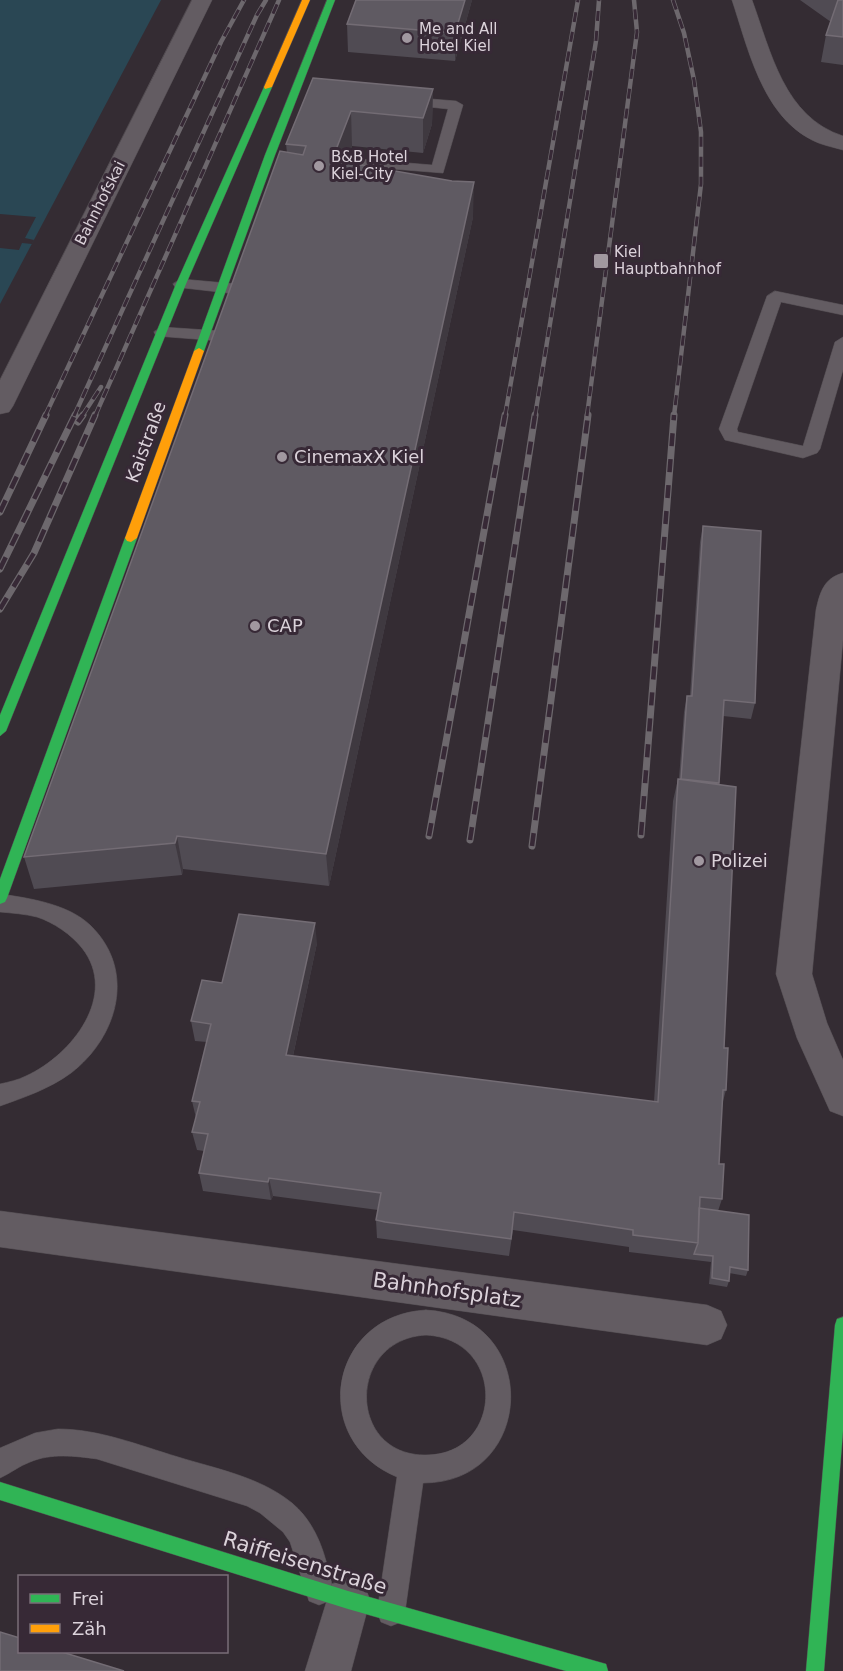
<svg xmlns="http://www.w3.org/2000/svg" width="843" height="1671" viewBox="0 0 843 1671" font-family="'DejaVu Sans',sans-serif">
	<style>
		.water { fill: #2a4754 }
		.pier { fill: #342c33 }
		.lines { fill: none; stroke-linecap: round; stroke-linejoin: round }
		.lane-casing { stroke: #514b50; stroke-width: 1 }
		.street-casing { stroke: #514b50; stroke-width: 1 }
		.fast-casing { stroke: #514b50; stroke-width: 1 }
		.slow-casing { stroke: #514b50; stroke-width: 1 }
		.lane { fill: #635c62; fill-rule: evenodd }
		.street { fill: #635c62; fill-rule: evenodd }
		.fast { fill: #30b455; fill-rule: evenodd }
		.slow { fill: #ff9f0a; fill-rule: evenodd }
		.rail-far1-casing { stroke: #6d686d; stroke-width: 4.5 }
		.rail-casing { stroke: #6d686d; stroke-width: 7 }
		.rail-far1 { stroke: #372936; stroke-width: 3; stroke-dasharray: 10; stroke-linecap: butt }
		.rail { stroke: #372936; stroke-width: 4.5; stroke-dasharray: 13; stroke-linecap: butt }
		.wall { fill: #504b53 }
		.shaded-wall { fill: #3f3940 }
		.building { fill: #5f5a62; stroke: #736c74; stroke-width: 1.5 }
		.poi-dot { fill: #a198a0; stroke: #372936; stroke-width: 2 }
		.labels { text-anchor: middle; stroke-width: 6; stroke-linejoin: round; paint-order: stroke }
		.far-poi-label { font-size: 15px; fill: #dbd2da; stroke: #372936; text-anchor: start }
		.far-street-label { font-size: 15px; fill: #dbd2da; stroke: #372936 }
		.street-label { font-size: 18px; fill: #dbd2da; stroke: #372936 }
		.poi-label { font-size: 18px; fill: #dbd2da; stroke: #372936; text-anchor: start }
		.near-street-label { font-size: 21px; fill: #dbd2da; stroke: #372936 }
	</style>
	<rect width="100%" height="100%" fill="#342c33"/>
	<path class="water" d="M0,0H161L0,304Z"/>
	<path class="pier" d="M0,214L36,217L25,238L34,240L32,244L22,243L19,250L0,248Z"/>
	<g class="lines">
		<defs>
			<path id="lane" d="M406,97L456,101L463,105L443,173L355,166L353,163L355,160L360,159L432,165L448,109L401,104L399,101Z
				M181,279L237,284L245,289L237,294L175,287L173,284Z
				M775,291L843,305V315L781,302L737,429L738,432L803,446L835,342L843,337V370L820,449L817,453L803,458L725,440L719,429L767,296Z
				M162,327L221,331L229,336L221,341L156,336L154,332Z
				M0,894C29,898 68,904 90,925C137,970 118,1037 71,1073C49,1089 25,1097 0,1106V1084C9,1082 18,1080 26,1076C72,1055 119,995 82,948C72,935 53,922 37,917C25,914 12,913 0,912Z
				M426,1310C542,1316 537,1483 423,1483L405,1612L401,1622L391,1626L381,1622L377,1612L397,1477C308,1440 329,1315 426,1310ZM426,1335C508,1339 504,1457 424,1455C347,1454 347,1339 426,1335Z
				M58,1429C99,1429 138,1445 178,1457C217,1469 260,1477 292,1503C310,1518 320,1539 326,1561C330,1575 335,1587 329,1601L319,1605L309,1601L290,1542L283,1532L260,1513L247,1506L97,1459C75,1456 51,1453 30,1462C19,1466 11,1473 0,1478V1448L35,1433Z"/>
			<path id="street" d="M192,0H212L13,406L9,412L0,414V380Z
				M732,0H752C771,52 784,117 843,136V150C833,147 821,145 812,140C762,115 748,48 732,0Z
				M843,573V640L812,974L827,1023L843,1060V1116L830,1111L797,1038L776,974L816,610C820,592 824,578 843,573Z
				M0,1211L707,1305L721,1311L727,1325L721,1339L707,1345L0,1247Z
				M348,1578L364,1584L370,1600L351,1671H305L332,1584Z"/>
			<path id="fast" d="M327,0H335L275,155L204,351L199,354L195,353L194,351L265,155Z
				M268,84L272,87L186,284L6,731L0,736V715L176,284L264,87Z
				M131,534L137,538L7,898L5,902L0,904V879L125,538Z
				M843,1317V1431L824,1671H806L835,1325L837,1319Z
				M0,1482L348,1591L599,1662L606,1664L608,1671H566L348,1609L0,1500Z"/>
			<path id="slow" d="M302,0H310L272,87L265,89L264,87Z
				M199,348L204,351L137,538L131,542L127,541L125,538L194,351Z"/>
		</defs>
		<use href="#lane" class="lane-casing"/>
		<use href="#street" class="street-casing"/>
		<use href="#fast" class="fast-casing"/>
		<use href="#slow" class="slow-casing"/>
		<use href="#lane" class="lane"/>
		<use href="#street" class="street"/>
		<use href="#fast" class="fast"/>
		<use href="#slow" class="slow"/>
		<defs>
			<path id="rail-far1" d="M673,0L684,33L694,80L701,132V184L674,416
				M45,416L221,42L244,0
				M74,416L257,15L266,0
				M82,416L101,387
				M95,416L279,0
				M505,416L578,0
				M535,416L596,41L599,0
				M587,416L637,32L634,0"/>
			<path id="rail" d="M78,422L83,415
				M0,512L46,415
				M0,569L75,415
				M0,609L34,553L95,415
				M641,835L674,415
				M429,836L505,415
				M470,840L535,415
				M532,846L588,415"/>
		</defs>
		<use href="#rail-far1" class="rail-far1-casing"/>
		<use href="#rail" class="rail-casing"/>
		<use href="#rail-far1" class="rail-far1"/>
		<use href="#rail" class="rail"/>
	</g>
	<path class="wall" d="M472,0L455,61L348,52L347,24Z
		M800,0H843V65L821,62L826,35L831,22Z
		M313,78L433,89L432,124L423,153L352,146L346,162L473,217L329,886L183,869L182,875L34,889L24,857L287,153L286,144Z
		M703,526L755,703L751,719L723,716L719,785L724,1048L726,1090L722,1105L719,1164L722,1199L718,1211L748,1270L746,1276L729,1273V1281L727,1287L709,1284L711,1262L629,1252V1247L513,1230L509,1256L377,1238L376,1220L378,1210L273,1196L271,1200L203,1191L199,1173L204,1151L197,1150L192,1132L196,1118L192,1101L207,1042L195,1041L191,1021L222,983L317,943L293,1056L654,1102L673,801L678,779H679L684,712L687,696H690L700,542Z"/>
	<path class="shaded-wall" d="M465,0H472L455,61V33Z
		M433,89L432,124L423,153V118Z
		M351,111L352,146L333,195L332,160Z
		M474,182L473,217L329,886L326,854Z
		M177,836L183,869L182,875L175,843Z
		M315,923L317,943L289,1074L286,1055Z
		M269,1178L273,1196L271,1200L268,1182Z"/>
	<path class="building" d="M356,0H465L455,33L347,24Z
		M838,0H843V37L826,35Z
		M313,78L433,89L423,118L351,111L332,160L452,181L474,182L326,854L177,836L175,843L24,857L280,151L303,155L306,146L286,144Z
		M703,526L761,531L755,703L724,700L719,783L681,779L687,696H692Z
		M678,779L736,787L724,1048H728L726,1090H723L719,1164H724L722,1199L700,1197L698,1243L633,1235V1230L514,1212L511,1239L385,1222L376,1220L381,1193L269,1178L268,1182L199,1173L208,1134L192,1132L200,1102L192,1101L211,1024L191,1021L202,980L222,983L239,914L315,923L286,1055L658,1102Z
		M699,1208L749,1215L748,1270L730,1267L729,1281L712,1278L713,1256L694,1254L698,1243Z
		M0,1632L20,1638V1652H62L124,1671H0Z"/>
	<g class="poi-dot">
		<circle cx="407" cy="38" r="6"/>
		<circle cx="319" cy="166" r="6"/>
		<rect x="593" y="253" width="16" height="16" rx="3"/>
		<circle cx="282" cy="457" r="6"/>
		<circle cx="255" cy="626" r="6"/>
		<circle cx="699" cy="861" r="6"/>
	</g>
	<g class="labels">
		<g class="far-poi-label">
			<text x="419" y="34">Me and All<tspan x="419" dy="17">Hotel Kiel</tspan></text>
			<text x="331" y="162">B&amp;B Hotel<tspan x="331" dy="17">Kiel-City</tspan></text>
			<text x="614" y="257">Kiel<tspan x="614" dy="17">Hauptbahnhof</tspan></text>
		</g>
		<g class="far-street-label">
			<text transform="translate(100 203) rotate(-63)" y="5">Bahnhofskai</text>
		</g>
		<g class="street-label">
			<text transform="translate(146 442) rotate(-70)" y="6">Kaistraße</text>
		</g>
		<g class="poi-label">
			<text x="294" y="463">CinemaxX Kiel</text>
			<text x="267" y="632">CAP</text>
			<text x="711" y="867">Polizei</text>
		</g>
		<g class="near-street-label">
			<text transform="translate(447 1290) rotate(8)" y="7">Bahnhofsplatz</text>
			<text transform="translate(305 1563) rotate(17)" y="7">Raiffeisenstraße</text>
		</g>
	</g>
	<rect x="18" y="1575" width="210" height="78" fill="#372936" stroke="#796d78" stroke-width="1.5"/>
	<rect x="30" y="1594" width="30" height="9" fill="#30b455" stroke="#796d78" stroke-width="1.5"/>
	<text x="72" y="1605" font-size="18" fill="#dbd2da">Frei</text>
	<rect x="30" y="1624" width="30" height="9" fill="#ff9f0a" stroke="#796d78" stroke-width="1.5"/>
	<text x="72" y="1635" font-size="18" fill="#dbd2da">Zäh</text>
</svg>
